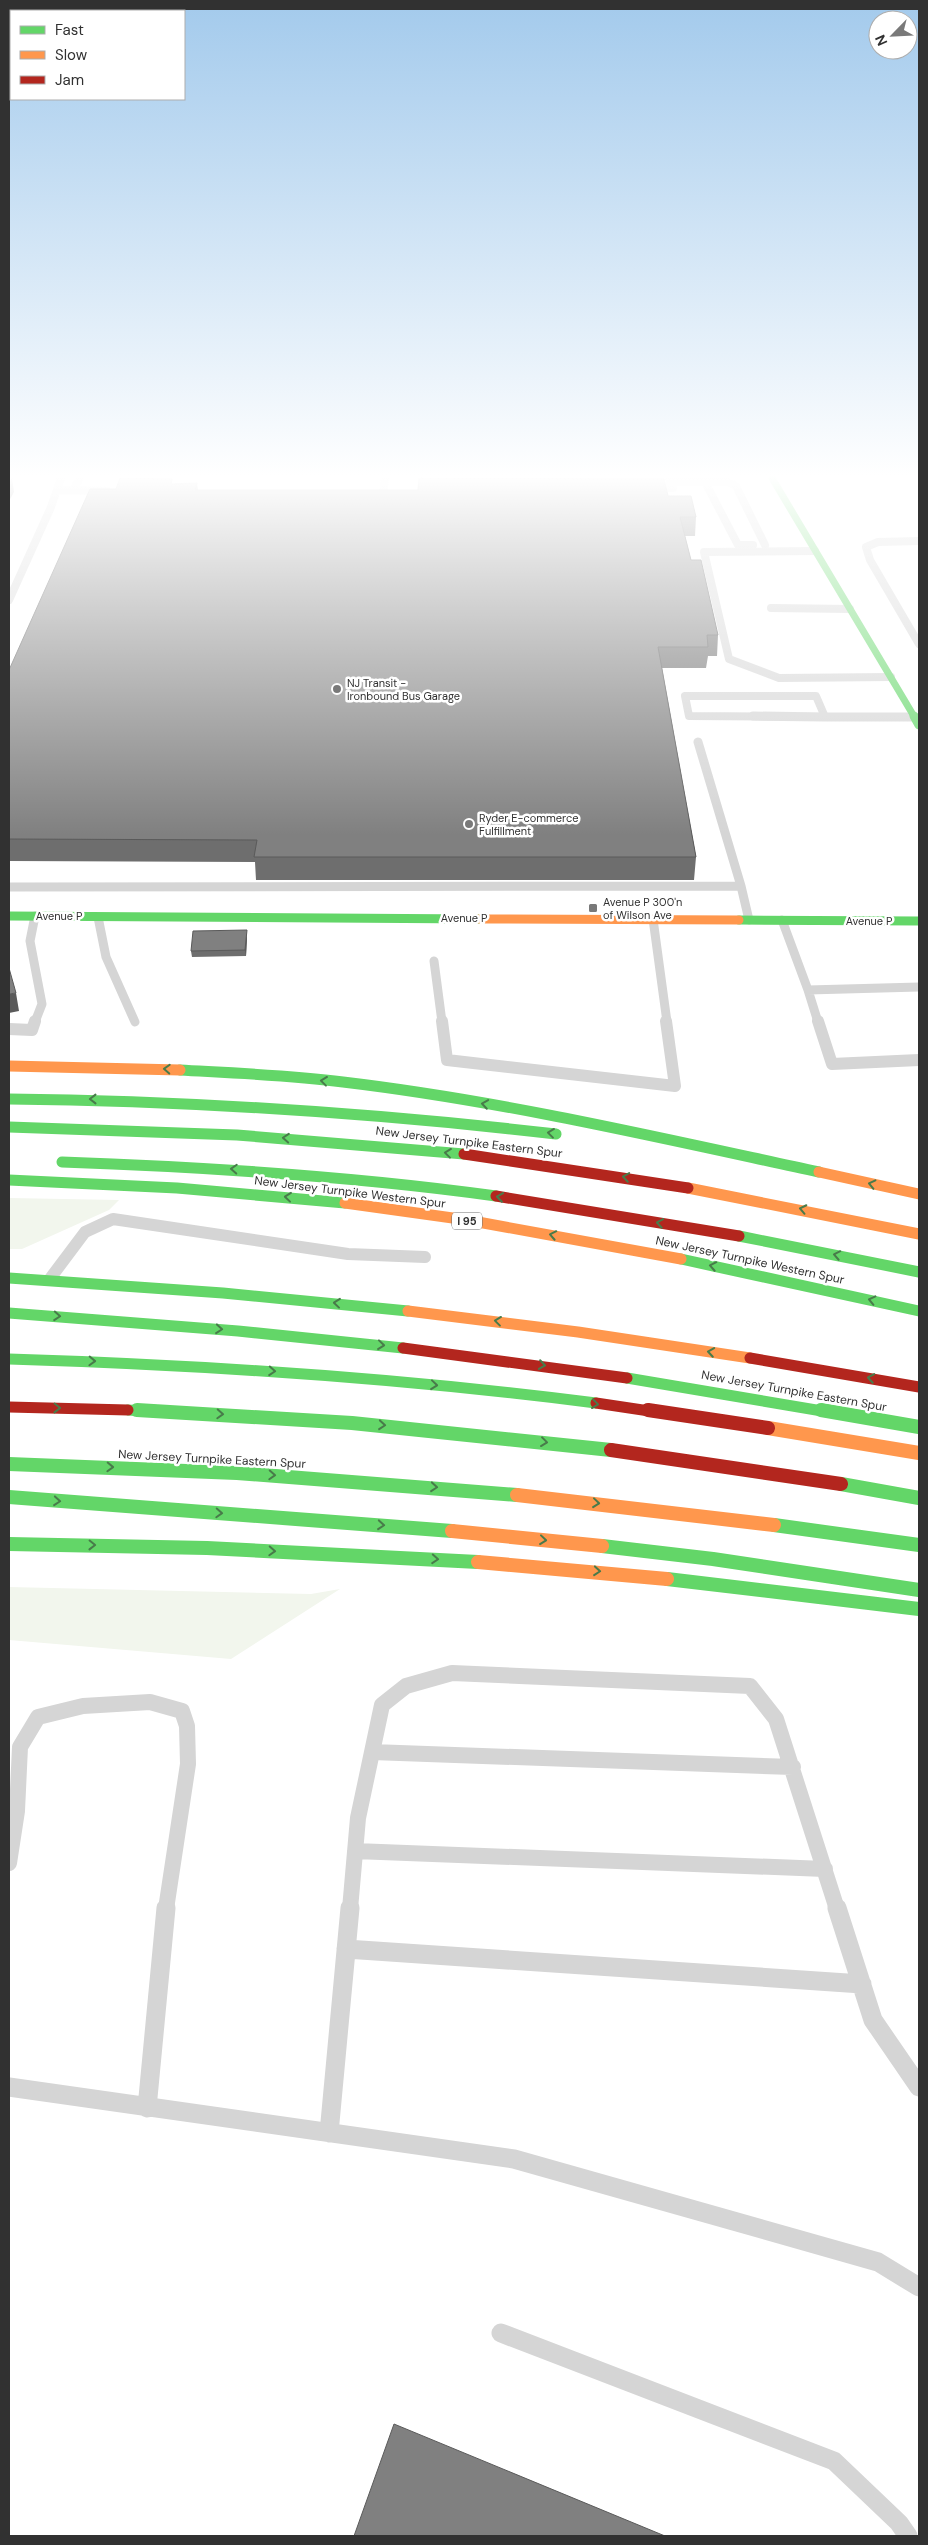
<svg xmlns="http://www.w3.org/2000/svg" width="928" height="2545" viewBox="0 0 928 2545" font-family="'DM Sans',sans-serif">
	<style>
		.green { fill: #f2f6ed }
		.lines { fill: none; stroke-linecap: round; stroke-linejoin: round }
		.lane-far4 { stroke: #d5d5d5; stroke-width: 8 }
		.lane-far3 { stroke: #d5d5d5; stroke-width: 9 }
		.lane-far2 { stroke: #d5d5d5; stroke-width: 12 }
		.lane-far1 { stroke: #d5d5d5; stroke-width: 16 }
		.lane { stroke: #d5d5d5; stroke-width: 19 }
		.fast-far3 { stroke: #63d668; stroke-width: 7 }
		.fast-far2 { stroke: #63d668; stroke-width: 9 }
		.fast-far1 { stroke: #63d668; stroke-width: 11 }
		.fast { stroke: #63d668; stroke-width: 14 }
		.slow-far2 { stroke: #ff974d; stroke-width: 9 }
		.slow-far1 { stroke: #ff974d; stroke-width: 11 }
		.slow { stroke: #ff974d; stroke-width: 14 }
		.jam-far1 { stroke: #b3261e; stroke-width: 11 }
		.jam { stroke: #b3261e; stroke-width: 14 }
		.wall { fill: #6e6e6e }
		.shaded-wall { fill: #5a5a5a }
		.building { fill: #808080; stroke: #5a5a5a }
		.oneway { stroke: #487b4a }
		.poi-dot { fill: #797979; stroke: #fff; stroke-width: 2 }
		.labels { text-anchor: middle; stroke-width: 5; stroke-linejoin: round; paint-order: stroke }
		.far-poi-label { font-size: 11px; fill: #313131; stroke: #fff; text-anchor: start }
		.far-street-label { font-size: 11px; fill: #313131; stroke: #fff }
		.shield { fill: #fff; stroke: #6f6f6f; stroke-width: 1 }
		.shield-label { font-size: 11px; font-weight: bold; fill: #313131 }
		.street-label { font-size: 12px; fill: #313131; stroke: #fff }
	</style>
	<rect width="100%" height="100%" fill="#fff"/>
	<path class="green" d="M9,1198L119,1200L109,1210L22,1249H9Z
		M9,1587L311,1594L340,1589L231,1659L9,1640Z"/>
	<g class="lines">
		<path class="lane-far4" d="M669,478L670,482H705
			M650,488H673L670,482
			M57,490L107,491
			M73,490L80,478
			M379,503H382L385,478
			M919,541L878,542L866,547L870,560L919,644
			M753,545H738L705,482H728L736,486L765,545
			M815,551L704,552L729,659L779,678L891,677
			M9,600L51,507L61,478
			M771,608L850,609
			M685,696H816L825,717L689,716Z
			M825,717H915"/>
		<path class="lane-far3" d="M753,716L825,717
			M825,717H915
			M698,742L741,886
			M9,887L741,886L749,920
			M98,917L106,957L135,1022
			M653,919L667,1022
			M782,920L808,990
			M434,961L442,1022
			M35,1022L42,1004L30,941L35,916
			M818,1022L808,990L919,987"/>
		<path class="lane-far2" d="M442,1021L447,1060L675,1086L666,1021
			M818,1021L832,1064L919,1060
			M9,1029L32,1030L35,1021
			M49,1280L85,1232L113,1219L348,1254L425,1257"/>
		<path class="lane-far1" d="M372,1752L793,1767
			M355,1851L825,1869
			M9,1863L17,1811L20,1747L38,1717L83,1706L150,1702L182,1711L187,1726L188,1764L166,1909
			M350,1909L358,1818L382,1705L406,1686L452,1673L750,1686L776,1719L837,1909"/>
		<path class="lane" d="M837,1908L873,2020L919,2087
			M346,1949L862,1984
			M9,2087L514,2159L878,2262L919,2287
			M147,2108L166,1908
			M329,2133L350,1908
			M501,2333L834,2461L899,2523L908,2536"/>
		<path class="fast-far3" d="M772,478L915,718"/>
		<path class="fast-far2" d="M914,716L919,725
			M9,916L479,919
			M739,920L919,921"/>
		<path class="fast-far1" d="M180,1070C234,1073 289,1075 343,1082C503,1101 661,1138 819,1172
			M9,1099C192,1101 374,1113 556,1134
			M9,1127L237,1135L464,1154
			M62,1162C207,1167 352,1176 496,1196
			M9,1180L177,1188L345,1203
			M739,1236L919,1272
			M681,1259L919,1311
			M9,1278L223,1293L408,1311
			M9,1313L238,1331L403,1348
			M9,1359C206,1365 401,1378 596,1403
			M627,1378L828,1412
			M128,1410L158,1412"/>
		<path class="fast" d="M137,1410L352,1423L611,1450
			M821,1410L919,1427
			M9,1464L237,1473L517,1495
			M841,1484L919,1498
			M9,1497L452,1531
			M774,1525L919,1545
			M9,1544L207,1548L478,1562
			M602,1546L713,1559L919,1590
			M667,1579L919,1609"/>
		<path class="slow-far2" d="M479,919L739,920"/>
		<path class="slow-far1" d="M9,1066L180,1070
			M819,1172L919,1194
			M688,1188L919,1234
			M345,1203L467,1220L681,1259
			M408,1311L578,1332L750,1358"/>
		<path class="slow" d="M768,1428L919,1453
			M517,1495L774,1525
			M452,1531L602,1546
			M478,1562L667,1579"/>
		<path class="jam-far1" d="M464,1154L688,1188
			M496,1196L739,1236
			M403,1348L627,1378
			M750,1358L919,1387
			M596,1403L656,1412
			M9,1407L128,1410"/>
		<path class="jam" d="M648,1410L768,1428
			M611,1450L841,1484"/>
	</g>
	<path class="wall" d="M197,483L198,490L668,496L696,517L695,536H685L691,560L718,635L717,656H708L706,668H662L696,857L694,880H256L255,862L9,861V670L116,489L173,484Z
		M247,937L246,956L192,957L191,951Z"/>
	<path class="shaded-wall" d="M12,478L14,492L9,501V483Z
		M247,930V937L246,956L245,950Z
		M16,993L19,1011L9,1013V994Z"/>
	<path class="building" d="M120,478L172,479L171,484L197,483L195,490H418L419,478L664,479L668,496H691L696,517H680L691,560H701L718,635H707L708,647H658L696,857H254L257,840L9,839V670L90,489H116Z
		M247,930L245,950L191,951L193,931Z
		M9,968L16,993L9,994Z
		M394,2424L665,2536H354Z"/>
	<defs><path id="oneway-chevron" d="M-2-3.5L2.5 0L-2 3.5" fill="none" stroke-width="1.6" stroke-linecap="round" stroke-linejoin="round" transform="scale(1.25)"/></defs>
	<g class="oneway">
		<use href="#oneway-chevron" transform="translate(167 1069) rotate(-177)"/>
		<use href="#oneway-chevron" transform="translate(324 1081) rotate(-173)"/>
		<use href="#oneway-chevron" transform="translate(93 1099) rotate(-180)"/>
		<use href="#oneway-chevron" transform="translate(485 1104) rotate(-171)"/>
		<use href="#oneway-chevron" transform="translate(551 1133) rotate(-173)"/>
		<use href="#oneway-chevron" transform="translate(286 1138) rotate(-176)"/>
		<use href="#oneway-chevron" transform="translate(448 1153) rotate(-173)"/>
		<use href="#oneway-chevron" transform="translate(234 1169) rotate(-177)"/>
		<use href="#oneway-chevron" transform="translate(626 1177) rotate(-171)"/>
		<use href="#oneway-chevron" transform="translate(872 1184) rotate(-167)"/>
		<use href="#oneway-chevron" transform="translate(288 1197) rotate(-174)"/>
		<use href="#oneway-chevron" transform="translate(500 1197) rotate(-172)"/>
		<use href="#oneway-chevron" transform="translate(803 1209) rotate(-168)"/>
		<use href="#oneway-chevron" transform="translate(660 1223) rotate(-170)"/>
		<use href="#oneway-chevron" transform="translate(553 1235) rotate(-169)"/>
		<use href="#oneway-chevron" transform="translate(837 1255) rotate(-169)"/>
		<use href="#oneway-chevron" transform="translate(713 1266) rotate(-169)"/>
		<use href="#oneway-chevron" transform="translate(872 1300) rotate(-167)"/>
		<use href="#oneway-chevron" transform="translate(337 1303) rotate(-174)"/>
		<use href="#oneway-chevron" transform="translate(57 1316) rotate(4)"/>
		<use href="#oneway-chevron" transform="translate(498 1321) rotate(-173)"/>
		<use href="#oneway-chevron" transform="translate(219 1329) rotate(5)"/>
		<use href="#oneway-chevron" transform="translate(381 1345) rotate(6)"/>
		<use href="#oneway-chevron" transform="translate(711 1352) rotate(-171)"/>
		<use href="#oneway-chevron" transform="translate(92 1361) rotate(2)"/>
		<use href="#oneway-chevron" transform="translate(542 1365) rotate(8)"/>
		<use href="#oneway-chevron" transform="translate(272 1371) rotate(4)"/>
		<use href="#oneway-chevron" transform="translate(871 1378) rotate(-170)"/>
		<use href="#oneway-chevron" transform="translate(434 1385) rotate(6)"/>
		<use href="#oneway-chevron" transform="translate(595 1404) rotate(7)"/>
		<use href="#oneway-chevron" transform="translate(57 1408) rotate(1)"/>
		<use href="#oneway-chevron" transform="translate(220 1414) rotate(3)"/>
		<use href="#oneway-chevron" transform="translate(382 1425) rotate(5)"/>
		<use href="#oneway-chevron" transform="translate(544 1442) rotate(7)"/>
		<use href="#oneway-chevron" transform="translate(110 1467) rotate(2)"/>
		<use href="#oneway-chevron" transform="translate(272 1475) rotate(3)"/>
		<use href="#oneway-chevron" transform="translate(434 1487) rotate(5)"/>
		<use href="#oneway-chevron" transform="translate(57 1501) rotate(5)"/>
		<use href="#oneway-chevron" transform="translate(596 1503) rotate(6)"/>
		<use href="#oneway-chevron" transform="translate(219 1513) rotate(3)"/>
		<use href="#oneway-chevron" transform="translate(381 1525) rotate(5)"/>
		<use href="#oneway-chevron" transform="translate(543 1540) rotate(6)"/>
		<use href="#oneway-chevron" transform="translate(92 1545) rotate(1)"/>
		<use href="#oneway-chevron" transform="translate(272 1551) rotate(3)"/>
		<use href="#oneway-chevron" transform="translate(435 1559) rotate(4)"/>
		<use href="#oneway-chevron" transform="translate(597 1571) rotate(5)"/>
	</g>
	<linearGradient id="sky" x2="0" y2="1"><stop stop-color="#a3caec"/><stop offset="0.57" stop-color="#fff"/><stop offset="1" stop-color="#fff" stop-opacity="0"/></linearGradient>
	<rect width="928" height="835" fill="url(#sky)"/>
	<g class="poi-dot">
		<circle cx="337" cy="689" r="5"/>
		<circle cx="469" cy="824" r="5"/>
		<rect x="588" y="903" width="10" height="10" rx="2.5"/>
	</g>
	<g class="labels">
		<g class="far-poi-label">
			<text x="347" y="687">NJ Transit -<tspan x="347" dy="13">Ironbound Bus Garage</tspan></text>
			<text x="479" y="822">Ryder E-commerce<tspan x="479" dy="13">Fulfillment</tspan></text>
			<text x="603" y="906">Avenue P 300'n<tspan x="603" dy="13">of Wilson Ave</tspan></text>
		</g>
		<g class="far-street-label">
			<text x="59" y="920">Avenue P</text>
			<text x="464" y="922">Avenue P</text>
			<text x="869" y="925">Avenue P</text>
		</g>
		<rect class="shield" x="452" y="1212.5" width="30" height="17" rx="4"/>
		<g class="shield-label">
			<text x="467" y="1225">I 95</text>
		</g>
		<g class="street-label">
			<text transform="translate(469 1142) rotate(7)" y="4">New Jersey Turnpike Eastern Spur</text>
			<text transform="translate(350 1192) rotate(7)" y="4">New Jersey Turnpike Western Spur</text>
			<text transform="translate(750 1260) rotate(12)" y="4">New Jersey Turnpike Western Spur</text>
			<text transform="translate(794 1391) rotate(10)" y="4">New Jersey Turnpike Eastern Spur</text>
			<text transform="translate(212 1459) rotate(3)" y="4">New Jersey Turnpike Eastern Spur</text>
		</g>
	</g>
	<rect width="928" height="2545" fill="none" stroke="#313131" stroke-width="20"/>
	<rect x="10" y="10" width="175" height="90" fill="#ffffff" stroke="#adadad"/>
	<rect x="20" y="26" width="25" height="8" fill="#63d668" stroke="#adadad"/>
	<text x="55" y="35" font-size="15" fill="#313131">Fast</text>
	<rect x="20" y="51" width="25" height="8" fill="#ff974d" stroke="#adadad"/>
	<text x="55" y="60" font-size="15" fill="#313131">Slow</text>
	<rect x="20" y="76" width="25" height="8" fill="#b3261e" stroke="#adadad"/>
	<text x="55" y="85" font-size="15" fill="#313131">Jam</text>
	<g transform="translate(893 35) rotate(246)"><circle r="24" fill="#ffffff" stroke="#adadad"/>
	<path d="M0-4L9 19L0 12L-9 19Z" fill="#797979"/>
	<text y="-8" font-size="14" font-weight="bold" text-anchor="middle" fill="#313131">N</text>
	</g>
</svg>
